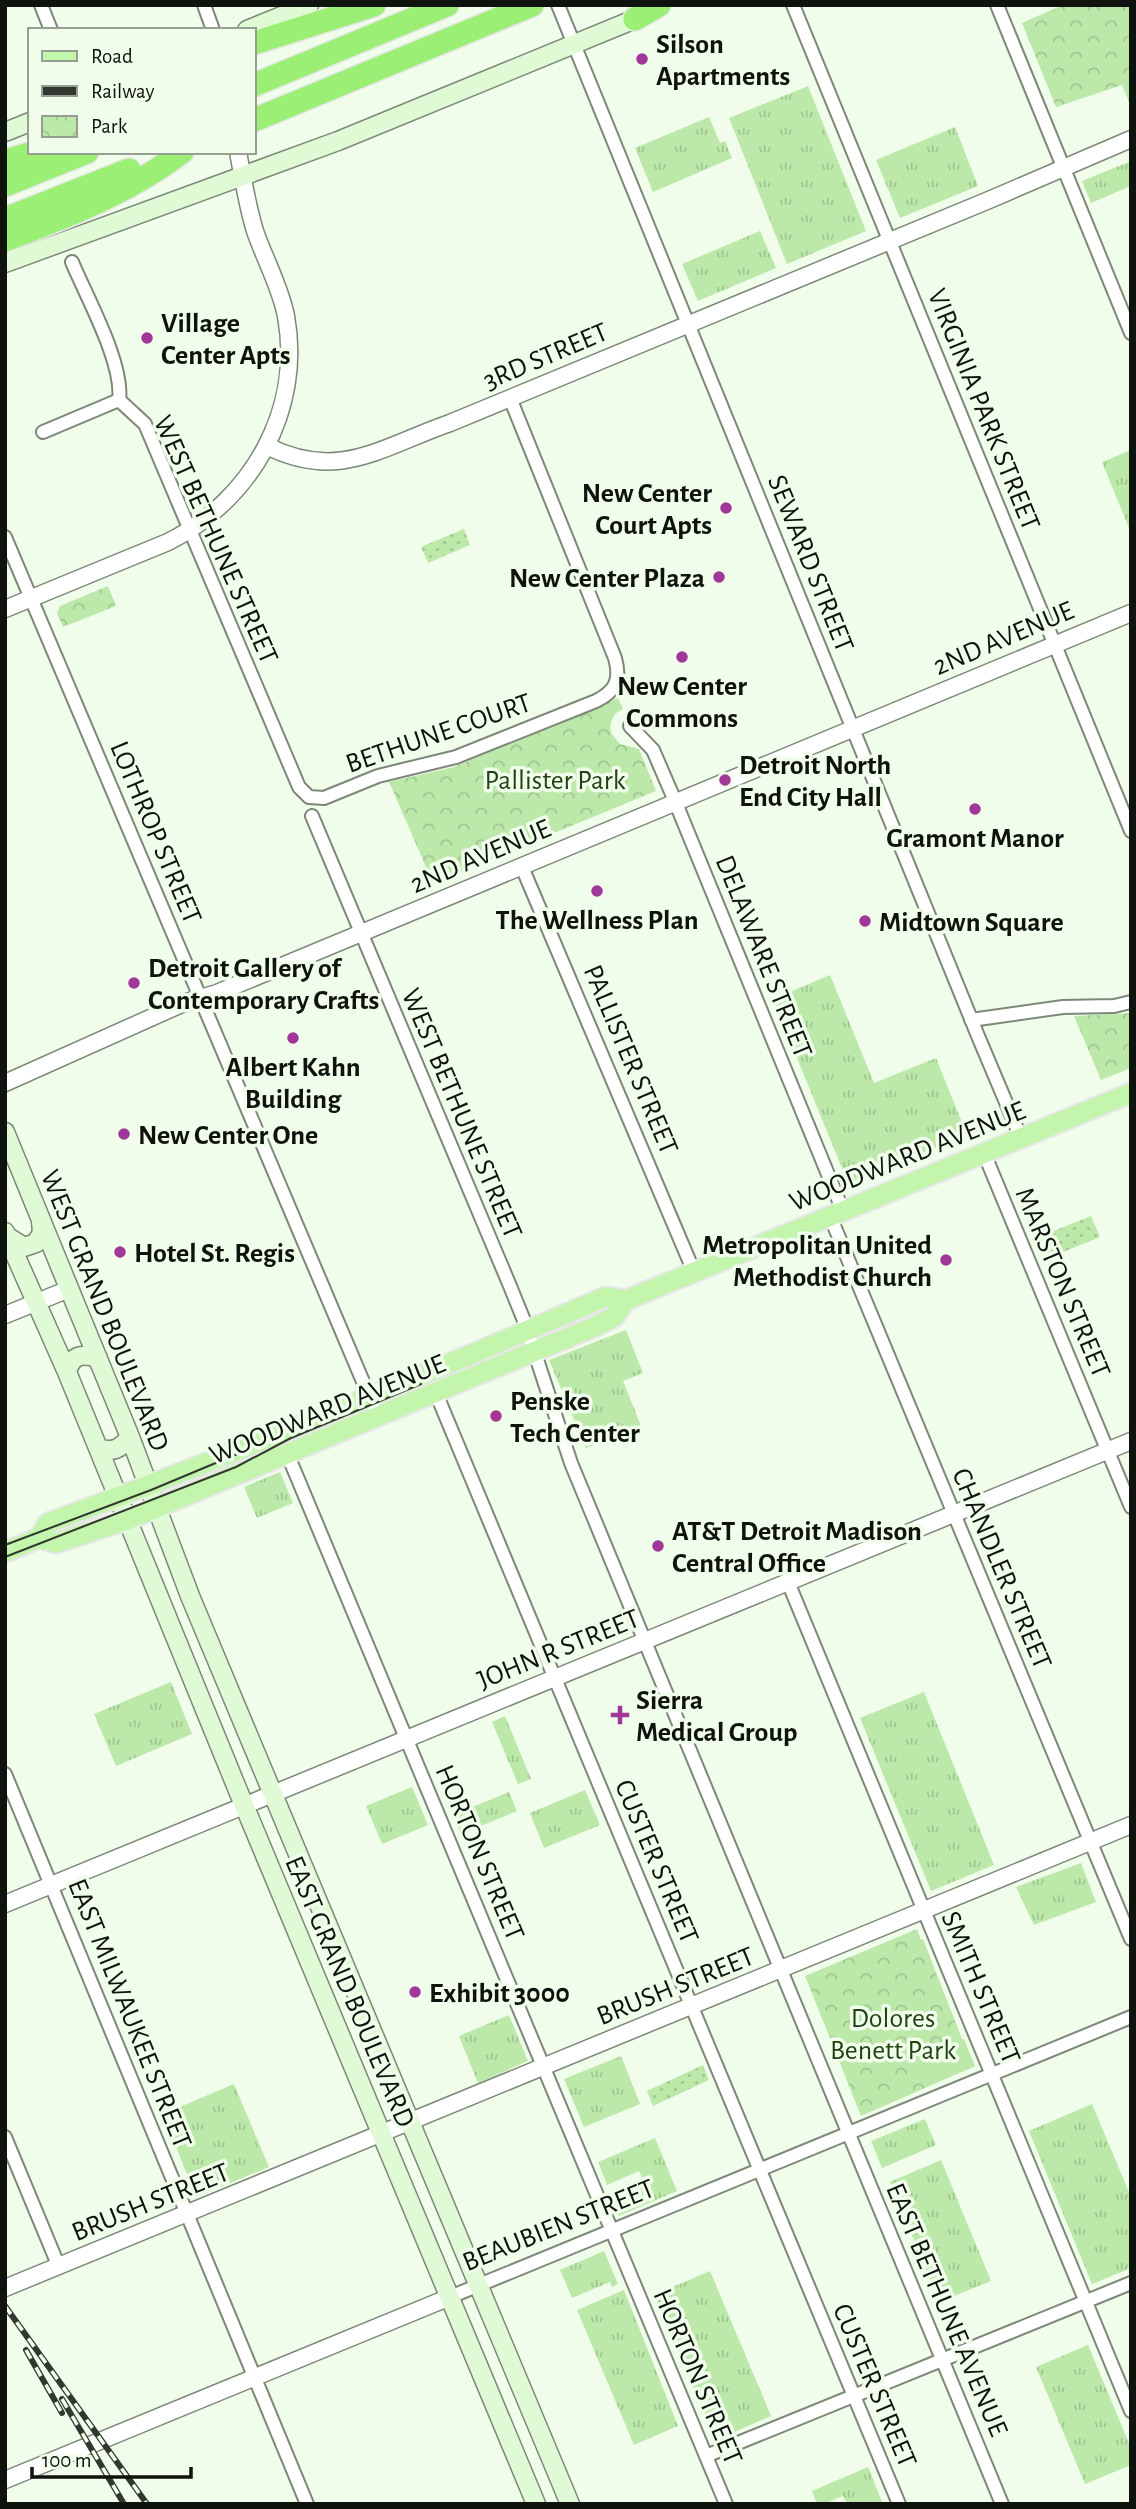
<svg xmlns="http://www.w3.org/2000/svg" width="1136" height="2509" viewBox="0 0 1136 2509" font-family="'Alegreya Sans',sans-serif">
	<style>
		.grass { fill: url(#grass-tufts) }
		.park { fill: url(#park-crowns) }
		.garden { fill: url(#garden-dots) }
		.pitch { fill: #bce8a9 }
		.lines { fill: none; stroke-linecap: round; stroke-linejoin: round }
		.minor-casing { stroke: #7d8879; stroke-width: 16 }
		.tertiary-casing { stroke: #7d8879; stroke-width: 19 }
		.secondary-casing { stroke: #7d8879; stroke-width: 21 }
		.primary-casing { stroke: #e7e7e7; stroke-width: 23 }
		.motorway-casing { stroke: #e7e7e7; stroke-width: 26 }
		.minor { stroke: #fff; stroke-width: 12 }
		.tertiary { stroke: #fff; stroke-width: 16 }
		.secondary { stroke: #e1fad6; stroke-width: 18 }
		.primary { stroke: #c4f5ac; stroke-width: 19 }
		.motorway { stroke: #9cef75; stroke-width: 23 }
		.tram { stroke: #313830; stroke-width: 2 }
		.rail-casing { stroke: #313830; stroke-width: 6 }
		.rail { stroke: #f0fdeb; stroke-width: 3.5; stroke-dasharray: 10; stroke-linecap: butt }
		.poi-dot { fill: #a03799; stroke: #f0fdeb; stroke-width: 2.5 }
		.labels { text-anchor: middle; stroke-width: 7; stroke-linejoin: round; paint-order: stroke }
		.poi-label { font-size: 28px; font-weight: bold; fill: #0e130d; stroke: #f0fdeb; text-anchor: start }
		.street-label { font-size: 28px; fill: #0e130d; stroke: #f0fdeb }
		.park-label { font-size: 28px; fill: #234214; stroke: #f0fdeb }
	</style>
	<defs>
		<pattern id="grass-tufts" width="24" height="20" patternUnits="userSpaceOnUse" patternTransform="scale(1.75)"><rect width="24" height="20" fill="#bce8a9"/><path d="M3 7l-1-3M5 7V3M7 7l1-3M15 17l-1-3M17 17v-4M19 17l1-3" fill="none" stroke="#a0c690"/></pattern>
		<pattern id="park-crowns" width="20" height="18" patternUnits="userSpaceOnUse" patternTransform="scale(1.75)"><rect width="20" height="18" fill="#bce8a9"/><path d="M2 6a3 3 0 1 1 6 0M12 15a3 3 0 1 1 6 0" fill="none" stroke="#a0c690"/></pattern>
		<pattern id="garden-dots" width="8" height="8" patternUnits="userSpaceOnUse" patternTransform="scale(1.75)"><rect width="8" height="8" fill="#bce8a9"/><path d="M2 2h.1M6 6h.1" fill="none" stroke="#a0c690" stroke-width="1.8" stroke-linecap="round"/></pattern>
	</defs>
	<rect width="100%" height="100%" fill="#f0fdeb"/>
	<path class="grass" d="M808,86L866,231L787,264L729,118Z
		M709,117L720,143L725,141L732,158L653,192L635,148Z
		M955,127L978,186L900,218L876,160Z
		M1131,161V186L1091,203L1082,181Z
		M760,231L776,268L698,301L682,264Z
		M1131,450V533L1102,462Z
		M830,975L874,1083L936,1058L967,1135L848,1183L773,999Z
		M626,1330L643,1373L623,1381L641,1426L586,1448L549,1360Z
		M280,1472L293,1503L257,1518L244,1487Z
		M171,1682L192,1734L116,1766L94,1714Z
		M924,1692L994,1865L931,1891L860,1718Z
		M505,1716L531,1779L518,1784L492,1722Z
		M412,1787L428,1825L382,1844L366,1806Z
		M585,1790L600,1825L544,1848L530,1813Z
		M509,1792L517,1811L461,1834L453,1815Z
		M1081,1863L1096,1902L1034,1925L1016,1887Z
		M509,2015L528,2061L478,2083L459,2036Z
		M621,2056L640,2104L584,2127L564,2079Z
		M234,2084L269,2167L196,2197L163,2114Z
		M1092,2104L1131,2197V2268L1092,2284L1029,2131Z
		M925,2119L936,2145L882,2168L871,2141Z
		M655,2138L677,2191L619,2216L613,2201L646,2186L639,2171L607,2185L598,2162Z
		M941,2160L991,2281L939,2302L890,2182Z
		M604,2251L618,2284L612,2287L610,2282L572,2298L560,2270Z
		M710,2271L771,2416L716,2440L654,2295Z
		M624,2290L678,2426L634,2445L577,2310Z
		M1088,2345L1131,2448V2465L1085,2484L1036,2367Z
		M868,2467L883,2504H847L843,2496L824,2504H817L812,2491Z"/>
	<path class="park" d="M1063,5H1131V107L1122,85L1056,107L1022,23Z
		M108,586L116,606L63,627L57,613L60,606Z
		M618,698L623,709C613,713 609,722 611,733L620,744L639,749L656,791L433,883L389,782L454,767Z
		M1131,1013V1068L1101,1080L1074,1016Z
		M917,1929L921,1940L923,1939L973,2067L861,2116L805,1976Z"/>
	<path class="garden" d="M464,529L470,545L428,563L421,547Z
		M1091,1216L1100,1237L1048,1258L1039,1237Z
		M703,2065L709,2080L653,2106L647,2091Z"/>
	<path class="pitch" d="M964,2039L975,2066L928,2085L917,2057Z"/>
	<g class="lines">
		<defs>
			<path id="minor" d="M41,5L51,30
				M204,5L213,30
				M558,5L978,1036L1021,1138
				M793,5L1131,831
				M997,5L1131,333
				M72,262C87,298 124,364 119,400
				M119,400L145,424L299,787L309,797L324,798L378,776L456,757L596,701C616,691 621,680 615,658L510,398
				M43,432L119,400
				M5,537L378,1417
				M630,726L653,750L675,801L843,1211
				M312,816L510,1286L525,1323L571,1463L1002,2504
				M522,867L694,1272
				M971,1020L1063,1007L1114,1006L1131,1002
				M984,1153L1131,1507
				M830,1216L1131,1939
				M436,1393L899,2504
				M287,1453L726,2504
				M788,1582L1131,2411
				M5,1774L307,2504
				M5,2137L59,2267
				M450,2297L1131,2017
				M706,2456L1131,2283"/>
			<path id="tertiary" d="M267,446C339,482 381,447 450,423L989,200L1131,139
				M5,609L168,542C252,500 303,410 286,316C280,286 265,260 255,231C247,205 243,178 238,152
				M5,1083L186,1002L217,993L1131,613
				M5,1315L69,1289
				M5,1904L1131,1441
				M5,2288L1131,1825
				M5,2480L450,2297"/>
			<path id="secondary" d="M247,30L309,5
				M5,132L30,122
				M5,263L338,141L645,15
				M5,1132L130,1437L190,1596L570,2504
				M5,1232L67,1372L239,1793L536,2504
				M8,1237L24,1247L36,1243L42,1233L41,1221
				M67,1372C72,1355 81,1353 98,1358
				M98,1448C113,1453 120,1449 130,1437"/>
			<path id="primary" d="M39,1538L56,1543L127,1520L596,1326L614,1317L626,1300
				M5,1552L39,1538L48,1523C236,1454 421,1377 605,1297L626,1300L1131,1093"/>
			<path id="motorway" d="M635,19L659,5
				M254,43L374,5
				M254,85L447,5
				M254,120L532,5
				M5,161L36,152
				M5,185L87,152
				M5,219L129,170
				M5,240C66,217 130,192 182,152"/>
		</defs>
		<use href="#minor" class="minor-casing"/>
		<use href="#tertiary" class="tertiary-casing"/>
		<use href="#secondary" class="secondary-casing"/>
		<use href="#primary" class="primary-casing"/>
		<use href="#motorway" class="motorway-casing"/>
		<use href="#minor" class="minor"/>
		<use href="#tertiary" class="tertiary"/>
		<use href="#secondary" class="secondary"/>
		<use href="#primary" class="primary"/>
		<use href="#motorway" class="motorway"/>
		<path class="tram" d="M5,1545L151,1490L254,1447
			M5,1557L236,1467L291,1438L421,1384"/>
		<defs>
			<path id="rail" d="M5,2306L147,2504
				M26,2350L62,2413
				M62,2399L124,2504"/>
		</defs>
		<use href="#rail" class="rail-casing"/>
		<use href="#rail" class="rail"/>
	</g>
	<g class="poi-dot">
		<circle cx="642" cy="59" r="7"/>
		<circle cx="147" cy="338" r="7"/>
		<circle cx="726" cy="508" r="7"/>
		<circle cx="719" cy="577" r="7"/>
		<circle cx="682" cy="657" r="7"/>
		<circle cx="725" cy="780" r="7"/>
		<circle cx="975" cy="809" r="7"/>
		<circle cx="597" cy="891" r="7"/>
		<circle cx="865" cy="921" r="7"/>
		<circle cx="134" cy="983" r="7"/>
		<circle cx="293" cy="1038" r="7"/>
		<circle cx="124" cy="1134" r="7"/>
		<circle cx="120" cy="1252" r="7"/>
		<circle cx="946" cy="1260" r="7"/>
		<circle cx="496" cy="1416" r="7"/>
		<circle cx="658" cy="1546" r="7"/>
		<path d="M616.5 1704.5h7v7h7v7h-7v7h-7v-7h-7v-7h7z"/>
		<circle cx="415" cy="1992" r="7"/>
	</g>
	<g class="labels">
		<g class="poi-label">
			<text x="656" y="53">Silson<tspan x="656" dy="32">Apartments</tspan></text>
			<text x="161" y="332">Village<tspan x="161" dy="32">Center Apts</tspan></text>
			<text x="712" y="502" text-anchor="end">New Center<tspan x="712" dy="32">Court Apts</tspan></text>
			<text x="705" y="587" text-anchor="end">New Center Plaza</text>
			<text x="682" y="695" text-anchor="middle">New Center<tspan x="682" dy="32">Commons</tspan></text>
			<text x="739" y="774">Detroit North<tspan x="739" dy="32">End City Hall</tspan></text>
			<text x="975" y="847" text-anchor="middle">Gramont Manor</text>
			<text x="597" y="929" text-anchor="middle">The Wellness Plan</text>
			<text x="879" y="931">Midtown Square</text>
			<text x="148" y="977">Detroit Gallery of<tspan x="148" dy="32">Contemporary Crafts</tspan></text>
			<text x="293" y="1076" text-anchor="middle">Albert Kahn<tspan x="293" dy="32">Building</tspan></text>
			<text x="138" y="1144">New Center One</text>
			<text x="932" y="1254" text-anchor="end">Metropolitan United<tspan x="932" dy="32">Methodist Church</tspan></text>
			<text x="134" y="1262">Hotel St. Regis</text>
			<text x="510" y="1410">Penske<tspan x="510" dy="32">Tech Center</tspan></text>
			<text x="672" y="1540">AT&amp;T Detroit Madison<tspan x="672" dy="32">Central Office</tspan></text>
			<text x="636" y="1709">Sierra<tspan x="636" dy="32">Medical Group</tspan></text>
			<text x="429" y="2002">Exhibit 3000</text>
		</g>
		<g class="street-label">
			<text transform="translate(545 355) rotate(-23)" y="10">3RD STREET</text>
			<text transform="translate(985 409) rotate(68)" y="10">VIRGINIA PARK STREET</text>
			<text transform="translate(217 539) rotate(66)" y="10">WEST BETHUNE STREET</text>
			<text transform="translate(812 563) rotate(68)" y="10">SEWARD STREET</text>
			<text transform="translate(1003 637) rotate(-23)" y="10">2ND AVENUE</text>
			<text transform="translate(438 732) rotate(-19)" y="10">BETHUNE COURT</text>
			<text transform="translate(157 832) rotate(67)" y="10">LOTHROP STREET</text>
			<text transform="translate(480 855) rotate(-23)" y="10">2ND AVENUE</text>
			<text transform="translate(765 956) rotate(68)" y="10">DELAWARE STREET</text>
			<text transform="translate(632 1059) rotate(67)" y="10">PALLISTER STREET</text>
			<text transform="translate(463 1113) rotate(67)" y="10">WEST BETHUNE STREET</text>
			<text transform="translate(907 1155) rotate(-22)" y="10">WOODWARD AVENUE</text>
			<text transform="translate(1064 1282) rotate(67)" y="10">MARSTON STREET</text>
			<text transform="translate(106 1310) rotate(68)" y="10">WEST GRAND BOULEVARD</text>
			<text transform="translate(327 1408) rotate(-22)" y="10">WOODWARD AVENUE</text>
			<text transform="translate(1003 1568) rotate(67)" y="10">CHANDLER STREET</text>
			<text transform="translate(558 1648) rotate(-22)" y="10">JOHN R STREET</text>
			<text transform="translate(481 1852) rotate(67)" y="10">HORTON STREET</text>
			<text transform="translate(658 1861) rotate(67)" y="10">CUSTER STREET</text>
			<text transform="translate(675 1985) rotate(-22)" y="10">BRUSH STREET</text>
			<text transform="translate(982 1987) rotate(67)" y="10">SMITH STREET</text>
			<text transform="translate(351 1991) rotate(67)" y="10">EAST GRAND BOULEVARD</text>
			<text transform="translate(131 2013) rotate(68)" y="10">EAST MILWAUKEE STREET</text>
			<text transform="translate(150 2201) rotate(-22)" y="10">BRUSH STREET</text>
			<text transform="translate(558 2224) rotate(-22)" y="10">BEAUBIEN STREET</text>
			<text transform="translate(948 2309) rotate(67)" y="10">EAST BETHUNE AVENUE</text>
			<text transform="translate(699 2376) rotate(67)" y="10">HORTON STREET</text>
			<text transform="translate(876 2385) rotate(67)" y="10">CUSTER STREET</text>
		</g>
		<g class="park-label">
			<text x="555" y="789">Pallister Park</text>
			<text x="893" y="2027">Dolores<tspan x="893" dy="32">Benett Park</tspan></text>
		</g>
	</g>
	<rect width="1136" height="2509" fill="none" stroke="#0e130d" stroke-width="14"/>
	<rect x="28" y="28" width="228" height="126" fill="#f0fdeb" stroke="#969f92" stroke-width="2"/>
	<rect x="42" y="51" width="35" height="10" fill="#c4f5ac" stroke="#969f92" stroke-width="2"/>
	<text x="91" y="63" font-size="21" fill="#0e130d">Road</text>
	<rect x="42" y="86" width="35" height="10" fill="#313830" stroke="#969f92" stroke-width="2"/>
	<text x="91" y="98" font-size="21" fill="#0e130d">Railway</text>
	<rect x="42" y="116" width="35" height="21" fill="url(#park-crowns)" stroke="#969f92" stroke-width="2"/>
	<text x="91" y="133" font-size="21" fill="#0e130d">Park</text>
	<path d="M32 2467v10h159v-10" fill="none" stroke="#0e130d" stroke-width="3.5"/>
	<text x="42" y="2467" font-size="21" fill="#0e130d" stroke="#f0fdeb" stroke-width="5" paint-order="stroke">100 m</text>
</svg>
